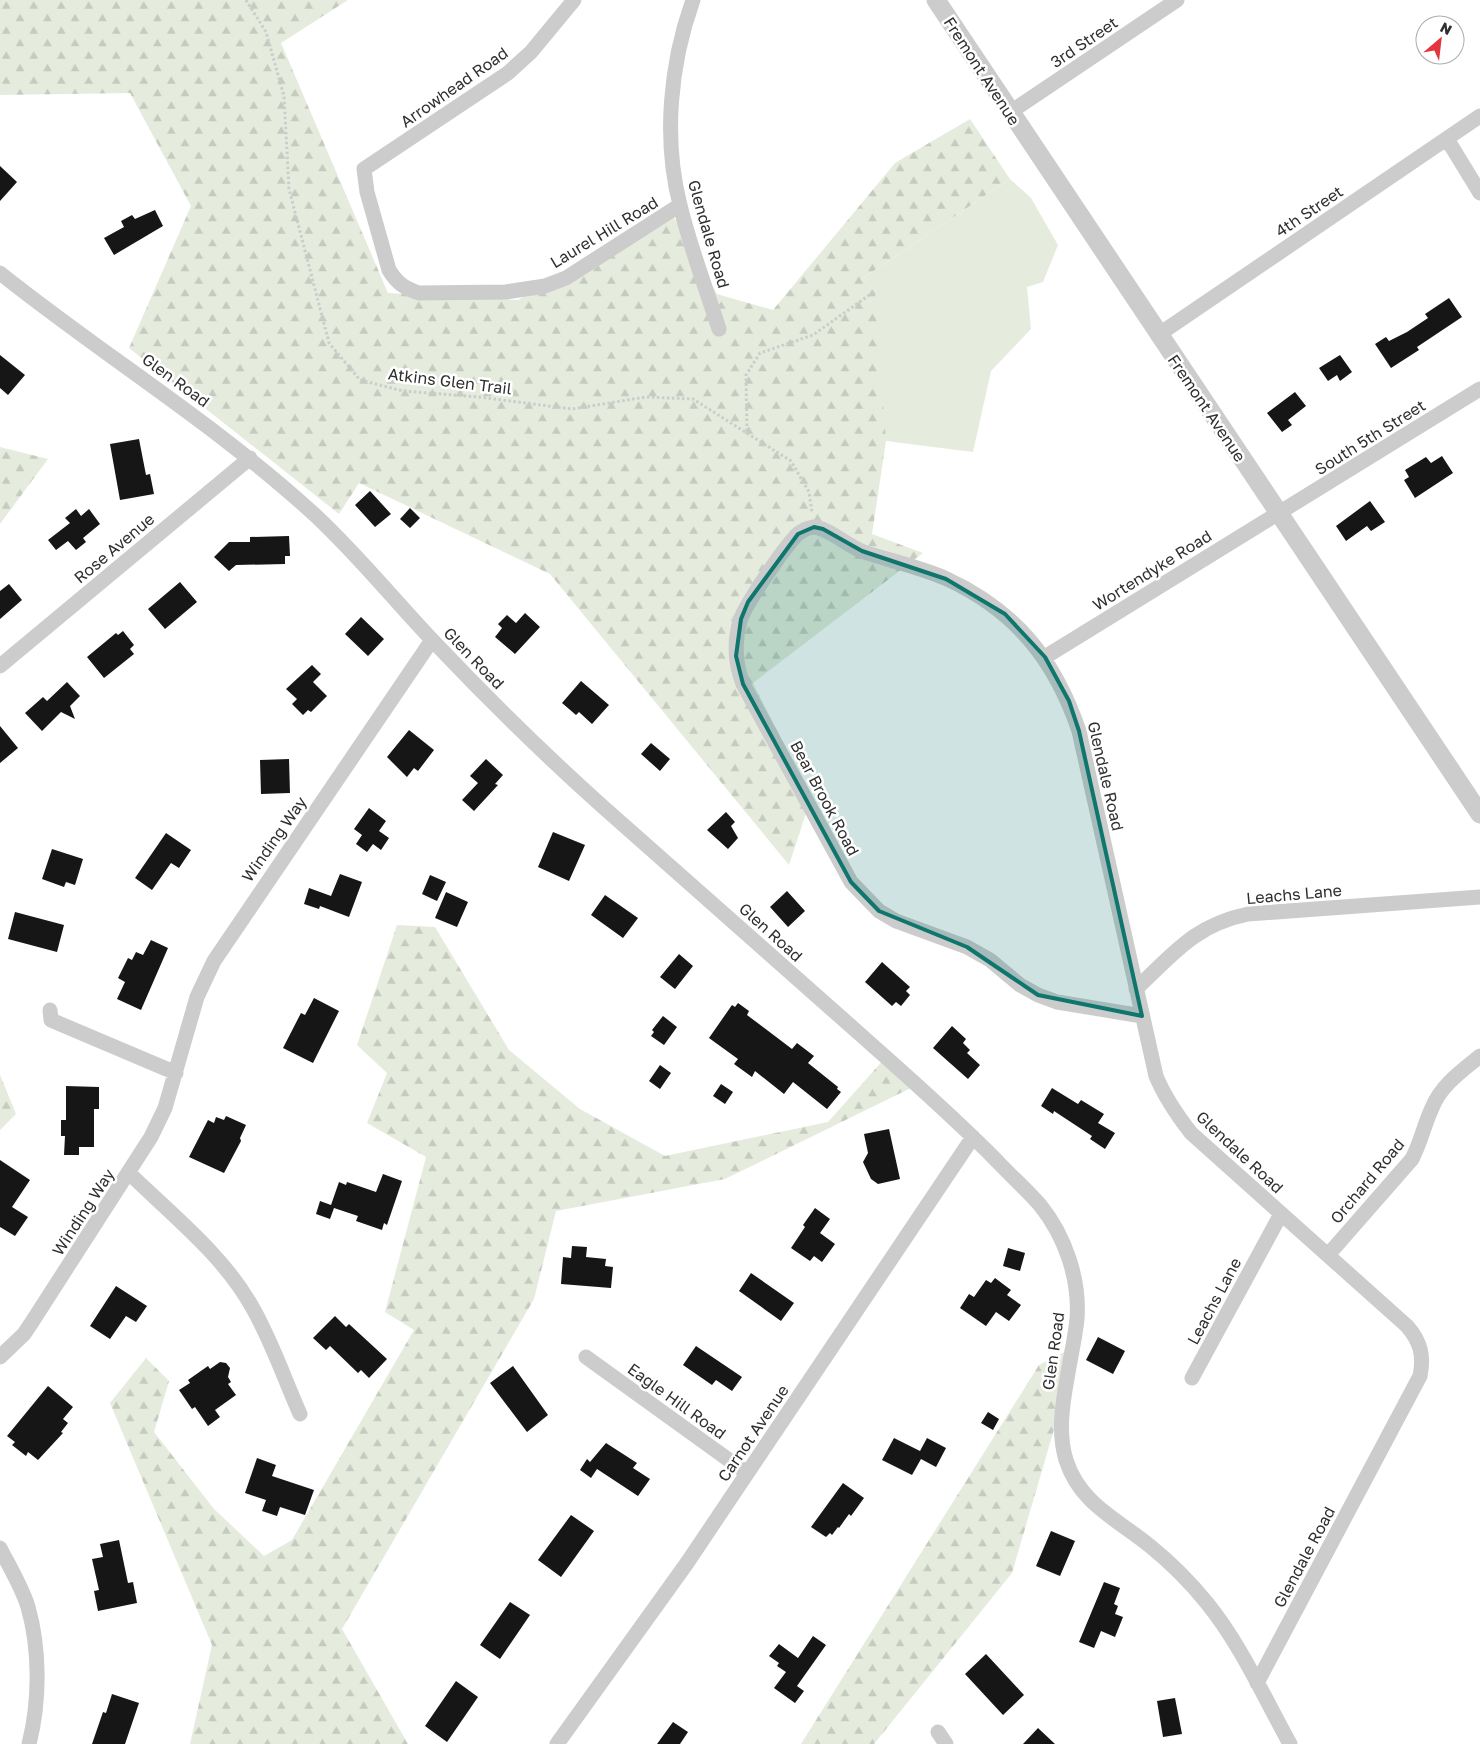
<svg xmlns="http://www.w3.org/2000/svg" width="1480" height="1744" viewBox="0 0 1480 1744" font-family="'Golos Text',sans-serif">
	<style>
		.forest { fill: url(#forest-firs) }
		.garden { fill: #e5ecdd }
		.building { fill: #161616 }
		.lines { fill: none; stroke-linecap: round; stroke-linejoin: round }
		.path { stroke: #ccc; stroke-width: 3; stroke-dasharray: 2.5 2.5; stroke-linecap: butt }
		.minor { stroke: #ccc; stroke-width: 15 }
		.tertiary { stroke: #ccc; stroke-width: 19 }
		.marked { fill: #0f766e; fill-opacity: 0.2; stroke: #0f766e; stroke-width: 4; stroke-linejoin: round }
		.labels { text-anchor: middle; stroke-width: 5; stroke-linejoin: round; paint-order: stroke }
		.street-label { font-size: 16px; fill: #2f2f2f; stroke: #fff }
	</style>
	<defs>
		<pattern id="forest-firs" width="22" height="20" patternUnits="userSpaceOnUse" patternTransform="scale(1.25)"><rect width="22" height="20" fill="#e5ecdd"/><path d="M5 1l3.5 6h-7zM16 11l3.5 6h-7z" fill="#c5cbbe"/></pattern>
	</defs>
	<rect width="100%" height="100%" fill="#fff"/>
	<path class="forest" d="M0,0H348L281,43L388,293L518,300L668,207L717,294L773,310L895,163L970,119L1010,179L862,279L898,314L886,441L872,534L923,553L753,683L811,798L789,865L550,574L359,483L339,514L129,348L191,206L130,93L0,95Z
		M0,447L48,459L0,524Z
		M397,925L435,927L509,1050L580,1109L665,1156L828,1122L886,1057L917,1085L725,1179L556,1211L534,1299L342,1629L408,1744H190L212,1645L110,1403L146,1358L169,1381L154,1432L214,1509L264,1556L292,1540L414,1330L385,1312L426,1157L367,1123L387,1073L357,1045Z
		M0,1075L16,1114L0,1130Z
		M1072,1348L1065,1392L1012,1573L874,1744H801L1039,1365Z"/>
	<path class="garden" d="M1010,179L1031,198L1058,245L1043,282L1027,287L1031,329L991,371L973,452L886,441L875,292L862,279Z"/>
	<path class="building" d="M0,166L17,182L0,201Z
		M155,210L163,226L114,255L104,238L124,227L121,221L132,215L135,219Z
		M1449,298L1462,317L1417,347L1419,350L1391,368L1375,344L1386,337L1389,341L1407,332L1428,318L1425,314Z
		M0,355L25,375L8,395L0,388Z
		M1340,355L1352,372L1340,381L1337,375L1328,381L1319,368Z
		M1295,392L1306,406L1288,420L1292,425L1282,432L1267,413Z
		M139,439L146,475L150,474L154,494L120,500L110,444Z
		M1442,456L1453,473L1415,498L1404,480L1409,477L1405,470L1426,457L1431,463Z
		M370,491L391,514L375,527L355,505Z
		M1370,501L1385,522L1371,531L1367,526L1346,541L1336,526Z
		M410,508L420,518L410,528L400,519Z
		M76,509L81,516L89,509L100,524L83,538L86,542L76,550L68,541L56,550L48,540L70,523L65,518Z
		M289,536L290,556H285V564L236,565L229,571L214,557L229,542H250V537Z
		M180,582L197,602L165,629L148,609Z
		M9,584L22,600L0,619V591Z
		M525,613L540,627L515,654L495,637L502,628L498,624L507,615L516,623Z
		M361,617L384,639L368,656L345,634Z
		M123,631L134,645L130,649L134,654L104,678L87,657L116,633L118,635Z
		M312,665L321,674L313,682L327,696L311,712L308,710L303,715L292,704L297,699L286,689Z
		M581,681L609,705L592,724L579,712L576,715L562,703Z
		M67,682L80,696L70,706L75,719L61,712L42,731L25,713L43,697L47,701Z
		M0,726L18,748L0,763Z
		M409,730L434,750L418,771L414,768L407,777L387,757Z
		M651,743L670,759L660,771L641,754Z
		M289,759L290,793L261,794L260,760Z
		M486,759L503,775L495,784L498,785L474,811L462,800L478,783L470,776Z
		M369,808L386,821L379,831L389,838L381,850L373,844L367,852L356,844L362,835L354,829Z
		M726,812L735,822L731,826L738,838L728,849L707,830Z
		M553,832L585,845L569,881L538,867Z
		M166,833L191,850L179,868L171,863L152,890L135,878Z
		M52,849L83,859L75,885L66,882L64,887L42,879Z
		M340,874L362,882L349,917L320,906L319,909L304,904L309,888L331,896Z
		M430,875L446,882L437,901L422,894Z
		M787,891L805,911L788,927L770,907Z
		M446,892L468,902L457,927L435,918Z
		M605,895L638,918L623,938L591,915Z
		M15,912L64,925L57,952L8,939Z
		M151,940L168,948L141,1010L117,999L125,982L118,978L128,958L132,960L136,952L143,955Z
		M679,954L693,966L675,989L660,977Z
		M882,962L910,987L906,991L910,995L901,1006L896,1002L892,1006L865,982Z
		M314,998L339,1011L313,1063L283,1048L301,1013L305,1015Z
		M738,1003L749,1011L747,1015L792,1049L797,1043L814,1056L808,1063L838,1087L837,1089L841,1092L827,1109L793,1082L784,1094L755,1071L752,1077L734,1064L738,1059L709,1038L732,1005L735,1007Z
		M663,1016L677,1027L664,1045L651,1036L654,1032L652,1030Z
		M952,1026L966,1039L963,1043L970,1050L967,1053L980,1065L968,1079L933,1048Z
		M660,1065L671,1073L660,1089L649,1081Z
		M721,1084L733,1092L725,1104L713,1096Z
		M66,1086L99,1087V1109H94V1147H79V1155H64L65,1136H61V1120H66Z
		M1052,1088L1078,1104L1081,1100L1104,1114L1098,1123L1115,1133L1105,1149L1090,1139L1092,1136L1054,1111L1053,1114L1041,1106Z
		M226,1116L246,1125L240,1138L241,1141L224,1173L189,1157L208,1120L214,1123L216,1117L224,1120Z
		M889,1129L900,1179L878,1184L871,1179L863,1162L868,1153L864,1134Z
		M0,1160L30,1180L12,1207L28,1217L15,1236L0,1227Z
		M383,1174L402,1181L387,1225L384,1223L382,1230L356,1221L358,1216L334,1208L330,1219L316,1214L320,1201L331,1205L339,1182L346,1185L347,1182L376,1192Z
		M815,1208L830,1219L820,1233L835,1244L822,1262L814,1256L810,1261L791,1248L805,1227L803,1225Z
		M572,1246L587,1247L586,1257L606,1259L605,1266L613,1267L611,1288L561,1284L563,1257L571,1258Z
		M1008,1248L1025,1253L1020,1271L1003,1266Z
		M751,1273L794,1303L781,1321L739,1291Z
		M995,1278L1011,1290L1007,1295L1021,1305L1009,1321L996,1312L986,1326L960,1308L969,1294L974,1297L986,1280L991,1283Z
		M116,1286L147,1306L136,1322L126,1316L110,1339L90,1326Z
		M335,1316L346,1327L349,1324L387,1359L369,1378L361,1370L358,1373L330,1346L326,1350L313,1338Z
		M1098,1337L1125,1351L1113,1374L1086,1360Z
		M696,1346L742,1377L732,1391L716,1380L712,1385L683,1365Z
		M220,1362L226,1363L230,1368L228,1377L231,1382L228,1384L236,1395L215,1410L220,1417L208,1426L195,1407L192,1409L179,1390L190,1383L188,1380L208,1366L210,1369Z
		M513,1366L548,1415L527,1432L490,1383Z
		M48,1386L73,1407L63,1419L68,1423L61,1432L63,1433L38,1460L28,1452L26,1456L12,1445L15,1442L7,1436Z
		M988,1412L999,1419L993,1430L981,1423Z
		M894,1438L920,1451L927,1438L946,1448L936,1467L921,1459L912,1475L882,1460Z
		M606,1443L637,1463L633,1468L650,1479L638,1496L597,1469L591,1478L580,1470L587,1459L590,1462Z
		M257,1458L276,1465L272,1476L314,1490L305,1515L280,1507L277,1516L262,1511L266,1500L245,1493Z
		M843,1483L864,1498L851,1516L849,1514L839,1528L838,1527L832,1535L830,1533L826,1537L811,1527Z
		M571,1515L594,1531L561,1577L538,1560Z
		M1051,1531L1075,1541L1060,1576L1036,1566Z
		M119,1540L128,1583L133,1582L137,1603L98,1611L94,1591L99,1590L92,1559L103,1557L100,1544Z
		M1104,1582L1120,1588L1114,1604L1118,1606L1115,1614L1123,1617L1115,1637L1101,1631L1094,1648L1079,1642Z
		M510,1602L530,1615L500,1659L480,1645Z
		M813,1636L826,1645L797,1686L804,1691L795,1703L774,1688L786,1672L777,1666L779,1663L769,1656L779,1644L798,1658Z
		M986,1654L1024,1695L1003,1715L965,1674Z
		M456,1681L478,1697L447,1742L425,1726Z
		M112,1694L139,1703L125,1744H92L103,1712L106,1713Z
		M1175,1698L1182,1734L1163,1737L1157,1701Z
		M673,1722L688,1732L680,1744H657Z
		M1038,1728L1055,1744H1023Z"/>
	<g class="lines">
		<path class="path" d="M246,0L266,32L284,96L289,189L329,343L360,380L403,391L479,397L572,409L646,397L693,399L791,461L809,492L812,512
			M747,431L746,375L760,353L813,335L875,291"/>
		<path class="minor" d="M574,0L531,52L508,73L364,169L367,192L389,270C397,283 404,288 419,293L506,292L545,286L566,278L680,205
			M693,0C670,64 663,139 680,205C690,247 706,288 719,329
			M1009,113L1177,0
			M1447,139L1480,193
			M0,273C104,356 217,425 315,515C358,555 394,600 434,642C488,699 544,754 602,806C689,883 776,959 862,1036C908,1077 954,1117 997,1161C1011,1176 1027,1190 1040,1205C1065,1236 1080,1279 1077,1319C1075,1339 1070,1359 1067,1379C1062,1406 1058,1434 1066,1460C1080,1504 1117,1519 1150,1546C1171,1563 1190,1582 1207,1603C1241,1645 1264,1697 1290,1744
			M1158,335L1480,116
			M1045,657L1480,389
			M0,666L250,458
			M1136,989C1174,953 1195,925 1248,914L1480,897
			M50,1010L51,1020L176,1073
			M1142,1016L1057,1002L1038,995L1020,985L990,960L967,947L896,921L879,911L851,882L743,684C735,663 734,642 740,621C744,606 787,543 799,533C803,530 808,528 813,527C827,527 849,547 864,552C891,561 920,567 947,579C1016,611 1055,660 1079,731L1156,1076C1165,1098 1177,1115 1191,1133L1407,1326C1421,1342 1424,1356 1420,1376L1257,1683
			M129,1173C171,1214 222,1254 251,1305C271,1339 284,1378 300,1414
			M1328,1255L1412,1159C1421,1142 1424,1125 1432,1108C1441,1085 1462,1071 1480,1056
			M0,1357L24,1334L32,1322L151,1137L165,1108L197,997L214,961L432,640
			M586,1357L747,1473
			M1192,1378L1281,1214
			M0,1548C9,1566 22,1587 28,1607C40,1649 40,1701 29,1744
			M938,1732L946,1744
			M557,1744L687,1563L973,1137"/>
		<path class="tertiary" d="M936,0L1480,814"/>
	</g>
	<path class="marked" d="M814,527L823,529L862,551L946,579L1005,614L1045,657L1069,701L1079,731L1142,1016L1038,995L967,947L879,911L851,882L743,684L736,656L741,619L748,602L798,534Z"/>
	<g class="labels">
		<g class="street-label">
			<text transform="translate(1084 42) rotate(-34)" y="6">3rd Street</text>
			<text transform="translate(982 71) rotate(57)" y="6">Fremont Avenue</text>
			<text transform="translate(454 87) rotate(-35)" y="6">Arrowhead Road</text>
			<text transform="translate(1309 211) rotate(-34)" y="6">4th Street</text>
			<text transform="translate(604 232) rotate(-31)" y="6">Laurel Hill Road</text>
			<text transform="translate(709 234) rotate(74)" y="6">Glendale Road</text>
			<text transform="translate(176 380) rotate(36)" y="6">Glen Road</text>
			<text transform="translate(450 381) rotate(7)" y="6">Atkins Glen Trail</text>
			<text transform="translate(1207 408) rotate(56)" y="6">Fremont Avenue</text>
			<text transform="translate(1370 437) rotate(-32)" y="6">South 5th Street</text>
			<text transform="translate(114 548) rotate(-40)" y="6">Rose Avenue</text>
			<text transform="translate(1152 570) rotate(-32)" y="6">Wortendyke Road</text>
			<text transform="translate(474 658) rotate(46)" y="6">Glen Road</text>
			<text transform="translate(1106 776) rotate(77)" y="6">Glendale Road</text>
			<text transform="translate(825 798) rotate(62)" y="6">Bear Brook Road</text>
			<text transform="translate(274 839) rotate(-55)" y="6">Winding Way</text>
			<text transform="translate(1294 894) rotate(-5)" y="6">Leachs Lane</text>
			<text transform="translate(771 932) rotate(42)" y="6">Glen Road</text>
			<text transform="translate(1240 1152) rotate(43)" y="6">Glendale Road</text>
			<text transform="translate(1367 1181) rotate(-50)" y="6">Orchard Road</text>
			<text transform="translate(83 1212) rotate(-57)" y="6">Winding Way</text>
			<text transform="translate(1214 1301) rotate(-62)" y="6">Leachs Lane</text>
			<text transform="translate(1053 1351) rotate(-82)" y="6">Glen Road</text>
			<text transform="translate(677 1401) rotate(36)" y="6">Eagle Hill Road</text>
			<text transform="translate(753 1433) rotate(-56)" y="6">Carnot Avenue</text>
			<text transform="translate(1304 1557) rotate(-62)" y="6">Glendale Road</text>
		</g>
	</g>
	<g transform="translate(1440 40) rotate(28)"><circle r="24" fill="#ffffff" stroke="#acacac"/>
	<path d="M0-4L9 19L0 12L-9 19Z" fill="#e3353e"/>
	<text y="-8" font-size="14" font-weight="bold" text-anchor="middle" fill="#2f2f2f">N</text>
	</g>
</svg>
